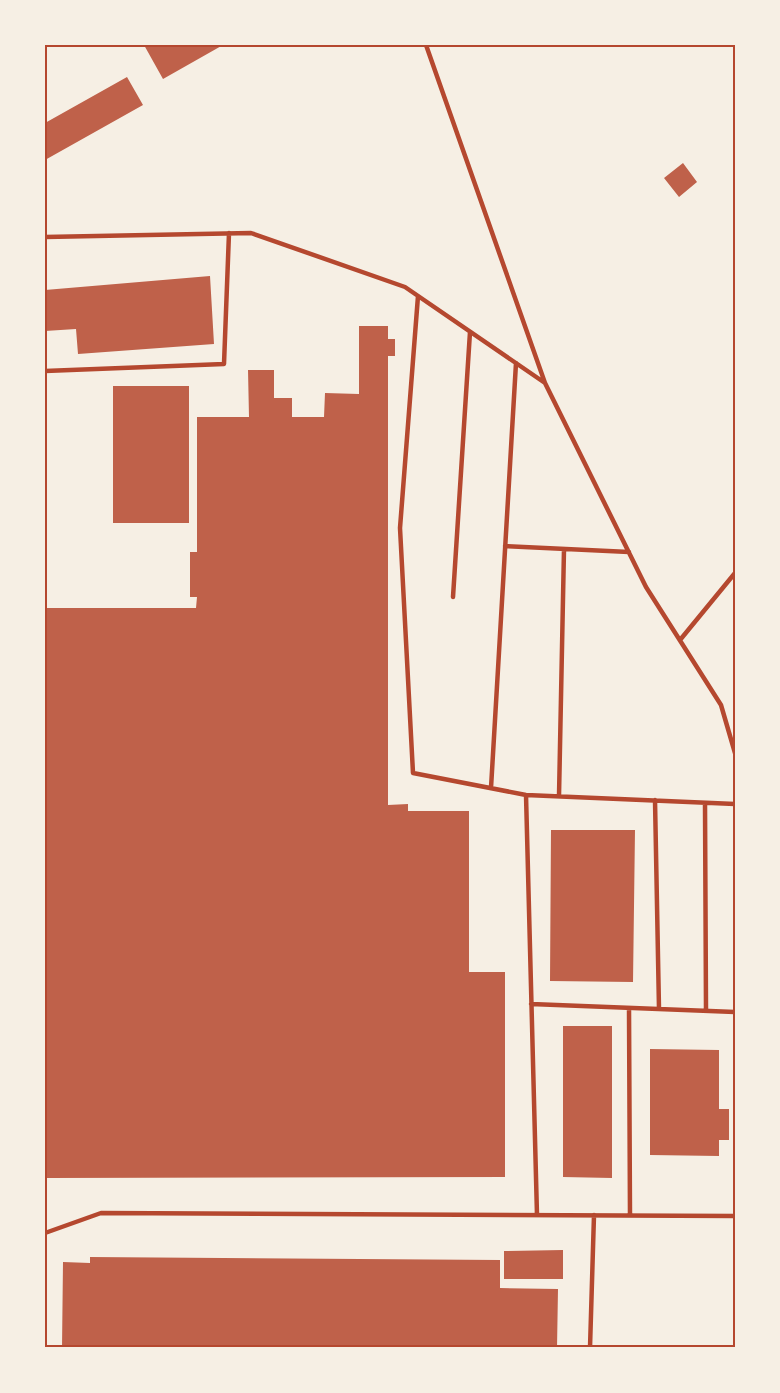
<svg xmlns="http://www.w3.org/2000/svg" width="780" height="1393" viewBox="0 0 780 1393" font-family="Montserrat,sans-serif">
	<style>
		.building { fill: #bf614a }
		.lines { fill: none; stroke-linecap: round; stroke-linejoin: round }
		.service { stroke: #b5482f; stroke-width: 4.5 }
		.neatline { fill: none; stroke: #b5482f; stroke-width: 2 }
	</style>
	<rect width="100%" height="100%" fill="#f6efe4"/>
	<path class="building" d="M144,45H223L163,79Z
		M127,77L143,105L45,160V123Z
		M683,163L697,182L679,197L664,178Z
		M210,276L214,344L78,354L76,329L45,331V290Z
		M359,326H388V339H395V356H388V805L408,804V811H469V972H505V1177L45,1178L46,608H196L197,597H190V552H197V417H249L248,370H274V398H292V417H324L325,393L359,394Z
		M113,386H189V523H113Z
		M551,830H635L633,982L550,981Z
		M563,1026H612V1178L563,1177Z
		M650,1049L719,1050V1109H729V1140H719V1156L650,1155Z
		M563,1250V1279H504V1251Z
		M90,1257L500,1260V1288L558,1289L557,1348H62L63,1262L90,1263Z"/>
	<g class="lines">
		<path class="service" d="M426,45L545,383
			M45,237L251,233L405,287L545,383L646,587L721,705L735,753
			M418,296L400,528L413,773L526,795L735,804
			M45,371L224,364L229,233
			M505,546L629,552
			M453,597L470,332
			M680,640L735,573
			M491,788L516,363
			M526,795L537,1215
			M559,796L564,549
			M655,800L659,1009
			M705,803L706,1011
			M531,1004L735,1012
			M629,1008L630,1215
			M45,1233L101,1213L735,1216
			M590,1348L594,1215"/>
	</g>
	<rect width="780" height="1393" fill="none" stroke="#f6efe4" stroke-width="93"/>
	<rect x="46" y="46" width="688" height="1300" class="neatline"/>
</svg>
